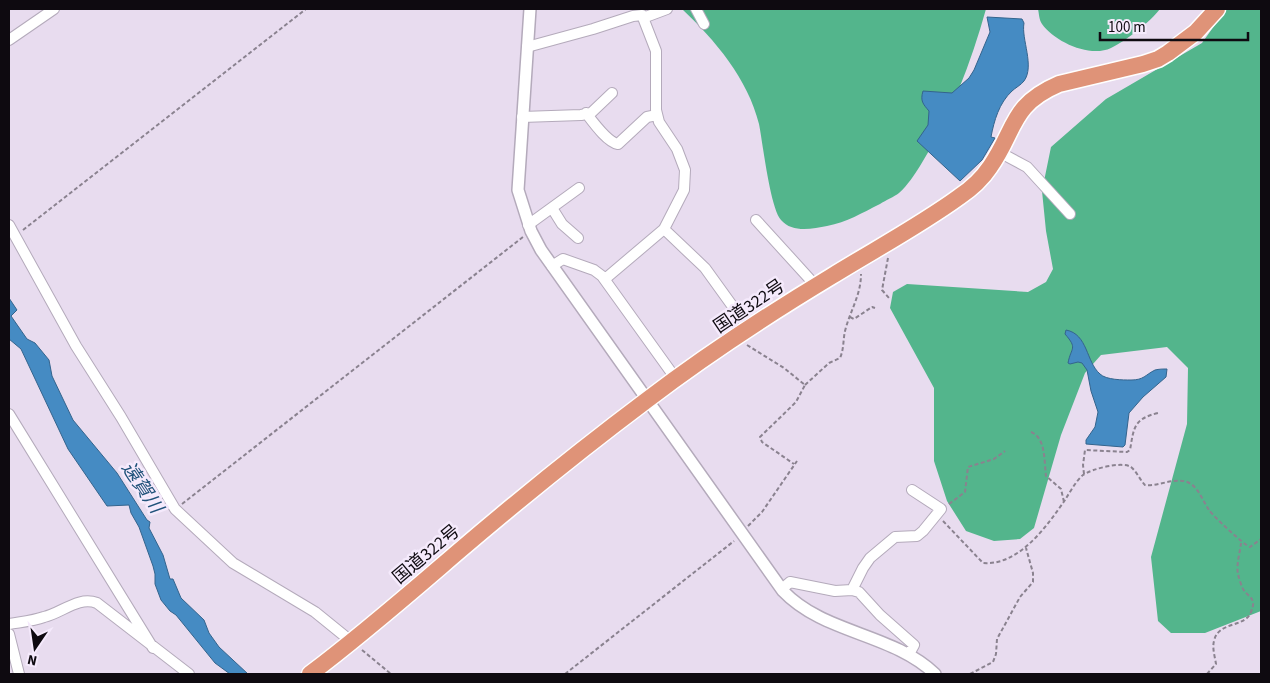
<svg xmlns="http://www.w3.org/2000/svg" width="1270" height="683" viewBox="0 0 1270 683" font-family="'Source Sans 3','Noto Sans JP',sans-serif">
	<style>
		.forest { fill: #53b58c }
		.water { fill: #458bc3; stroke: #34648d }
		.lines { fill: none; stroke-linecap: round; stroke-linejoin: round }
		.minor-casing { stroke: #b4aabb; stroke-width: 12 }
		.tertiary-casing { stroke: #b4aabb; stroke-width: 14 }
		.trunk-casing { stroke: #fff; stroke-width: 19 }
		.path { stroke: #8a828f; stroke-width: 2; stroke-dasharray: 4 2.5; stroke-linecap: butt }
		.minor { stroke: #fff; stroke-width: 10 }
		.tertiary { stroke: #fff; stroke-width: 11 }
		.trunk { stroke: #df9378; stroke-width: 16 }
		.labels { text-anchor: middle; stroke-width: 5; stroke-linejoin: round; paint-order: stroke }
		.street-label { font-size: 18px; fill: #0e0a10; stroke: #f5eafc }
		.water-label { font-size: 19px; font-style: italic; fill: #20527a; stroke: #f5eafc }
	</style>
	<rect width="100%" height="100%" fill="#e8dcef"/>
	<path class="forest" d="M682,9H986C971,63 950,118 920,166C914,175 908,185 899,193C894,197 886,200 880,204C862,213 847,222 827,226C812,229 792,233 781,220C770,207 763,144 759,124C748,79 715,40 682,9Z
		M1038,9H1160C1151,21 1126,41 1111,48C1090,58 1055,42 1042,24C1039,20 1039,13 1038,9Z
		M1226,9H1261V611L1205,633H1171L1158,621L1151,557L1187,424L1188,368L1167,347L1101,355L1085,373L1061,435L1034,528L1020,539L994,541L966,531L947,501L934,461V388L890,308L893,292L907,284L1028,292L1046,282L1053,269L1046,231L1042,191L1051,147L1106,99L1202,43Z"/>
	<path class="water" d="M987,17L1022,19L1024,23C1021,39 1035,66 1024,81C1021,85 1015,88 1012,91C999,103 994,121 991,137L995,138L982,160L960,181L917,141L928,125L929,111C923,104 920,101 923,91L952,93L969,78L974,70L990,32Z
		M9,298L17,310L11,316L27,339L35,343L49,360L52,376L73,420L117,473L147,520L150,522L149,528L163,555L170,579H173L181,598L204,620L209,633L219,647L248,674H230L215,663L176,615L170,611L161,600L155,584V574L153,566L139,527L131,513L129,505L107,506L68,449L21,349L9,339Z
		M1066,330C1088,334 1086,362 1100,374C1106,380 1123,380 1131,380C1144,380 1145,375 1155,370C1159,369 1163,369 1167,369L1166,377L1143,397L1129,413L1125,445L1123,447L1086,444V440L1095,427L1098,412L1091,391L1087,370L1082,363L1078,362L1070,364L1068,363C1071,347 1078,349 1065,334Z"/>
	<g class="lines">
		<defs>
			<path id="minor" d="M696,9L704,24
				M643,18L667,9
				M9,40L54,9
				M527,47L593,29L633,16L642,15L656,51V110L659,122L677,149L685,170L684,190L664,229L705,268L749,329
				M586,113C593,122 607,142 618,144L647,117L657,115
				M522,117L581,115L591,113L612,93
				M999,152L1027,167L1070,214
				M552,208L562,224L578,238
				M756,220L816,286
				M9,225L76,346L121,417L175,509L233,563L315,612L352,642
				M528,225L579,188
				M552,266L563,259L594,270L602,276L676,379
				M605,279L664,229
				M9,414L153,648
				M782,589L790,582L835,591L852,590L859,592L880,615L914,645L909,654
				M852,590L863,568L870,558L895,537L917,536L923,531L941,509L912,490
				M9,624C20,622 33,621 44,617C62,613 78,596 97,603L189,674
				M9,634L19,674"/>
			<path id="tertiary" d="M530,9L518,190L531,231L541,250L783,591C824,634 892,633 935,674"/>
			<path id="trunk" d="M310,674C362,635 410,593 459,551C520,499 583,448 647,400C706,355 769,314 832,276C874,250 919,226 959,197C971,189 982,179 990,167C1016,130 1010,105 1059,84L1143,64L1158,59L1168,53L1196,32L1217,9"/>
		</defs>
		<use href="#minor" class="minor-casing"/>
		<use href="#tertiary" class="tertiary-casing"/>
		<use href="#trunk" class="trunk-casing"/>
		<path class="path" d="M23,230L306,9
			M888,258L882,290L889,298
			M850,317L854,319L872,307L875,308
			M747,345L784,368L805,385L796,402L760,437L762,442L794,464
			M805,385L829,363L840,358C844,349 843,340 845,331C850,311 861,295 861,274
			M1031,432C1046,438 1044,461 1046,476L1061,489L1064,502
			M1084,474L1083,465L1085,450L1127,452L1130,450C1134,428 1133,419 1158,413
			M182,504L523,237
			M949,504L965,492L968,467L994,459L1005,451
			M943,521L983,563C1019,566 1047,526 1065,500C1070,492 1076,481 1083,475C1091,469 1122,461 1131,467C1137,472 1140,480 1145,485C1159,487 1178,475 1191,484C1199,489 1204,503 1209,510C1213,516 1244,545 1250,547L1261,539
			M748,526L762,512L797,461
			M362,650L391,674
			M565,674L734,541
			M970,674L993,662L996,654L997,639L1020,597L1033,582V573L1026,548
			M1207,674L1216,664C1215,657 1212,648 1214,641C1218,621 1245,628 1251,612C1257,598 1249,598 1243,589C1241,585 1239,578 1238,574C1236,565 1240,553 1241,543"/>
		<use href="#minor" class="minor"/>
		<use href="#tertiary" class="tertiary"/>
		<use href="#trunk" class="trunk"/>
	</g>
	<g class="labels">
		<g class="street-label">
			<text transform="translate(749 306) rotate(-34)" y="6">国道322号</text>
			<text transform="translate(426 554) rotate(-40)" y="6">国道322号</text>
		</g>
		<g class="water-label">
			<text transform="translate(143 487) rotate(56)" y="7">遠賀川</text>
		</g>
	</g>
	<rect width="1270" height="683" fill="none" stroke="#0e0a10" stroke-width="20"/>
	<g transform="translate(35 648) rotate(193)" stroke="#f5eafc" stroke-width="4" paint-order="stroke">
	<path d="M0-4L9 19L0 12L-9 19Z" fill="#0e0a10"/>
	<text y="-8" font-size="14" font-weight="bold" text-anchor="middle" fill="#0e0a10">N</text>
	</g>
	<path d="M1100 32v8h148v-8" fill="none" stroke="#0e0a10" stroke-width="2.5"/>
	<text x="1108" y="32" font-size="15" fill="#0e0a10" stroke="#f5eafc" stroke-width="4" paint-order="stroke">100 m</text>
</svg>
